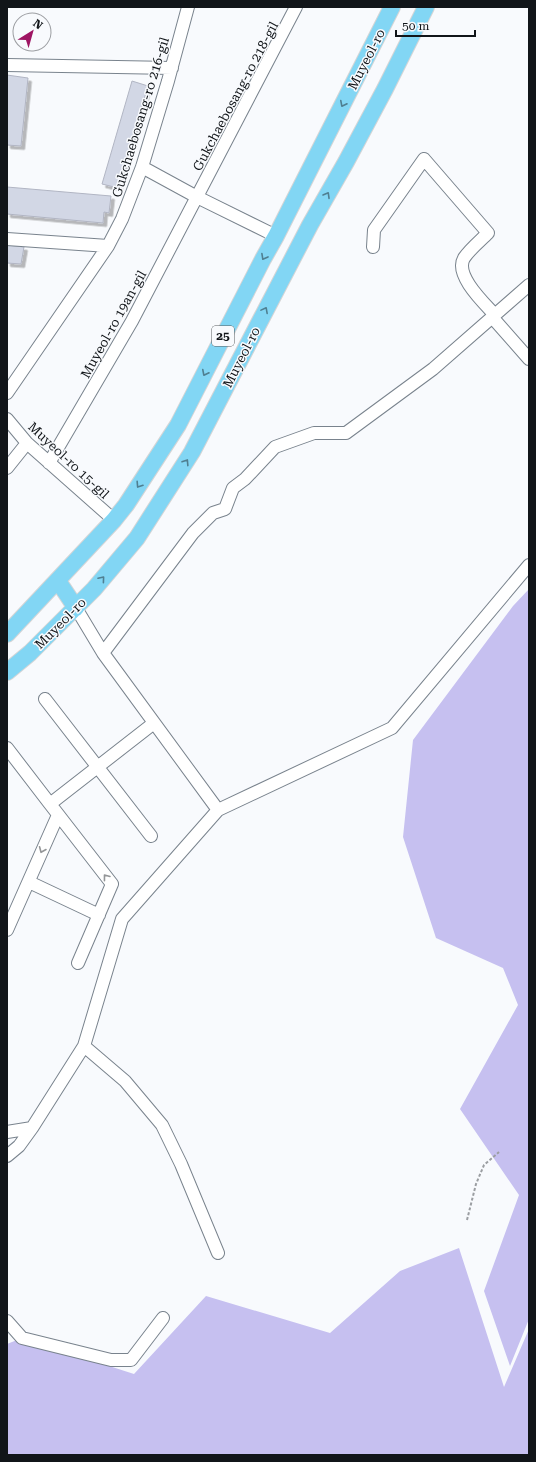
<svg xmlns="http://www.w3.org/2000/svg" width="536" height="1462" viewBox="0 0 536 1462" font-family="'Roboto Serif',serif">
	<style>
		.green { fill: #c6c0f0 }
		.building { fill: #d2d7e5; stroke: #b1b5c3; filter: url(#shadow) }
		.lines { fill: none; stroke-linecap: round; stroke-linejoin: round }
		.minor-casing { stroke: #79838d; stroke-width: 14 }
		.major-casing { stroke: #d4d5d6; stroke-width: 18 }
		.path { stroke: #9b9ea2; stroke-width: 2; stroke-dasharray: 3 2; stroke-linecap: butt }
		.minor { stroke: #fff; stroke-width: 12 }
		.major { stroke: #82d6f4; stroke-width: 16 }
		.oneway { stroke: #4f7f91 }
		.oneway2 { stroke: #949698 }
		.labels { text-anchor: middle; stroke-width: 3; stroke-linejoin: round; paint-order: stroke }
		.shield { fill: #f8fafd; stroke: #565a5d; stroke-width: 1 }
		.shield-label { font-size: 12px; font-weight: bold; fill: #111519 }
		.street-label { font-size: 13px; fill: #111519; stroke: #f8fafd }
	</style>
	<defs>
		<filter id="shadow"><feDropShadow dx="3.5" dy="3.5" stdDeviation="0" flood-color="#0004"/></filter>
	</defs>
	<rect width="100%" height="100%" fill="#f8fafd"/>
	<path class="green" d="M529,589V1319L510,1366L484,1291L519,1195L460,1109L518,1005L503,968L436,938L403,837L413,740L513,606Z
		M459,1248L504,1387L529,1329V1455H7V1344L22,1338L134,1374L206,1296L330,1333L400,1271Z"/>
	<path class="building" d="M7,75L28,78L21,146L7,145Z
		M132,81L148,86L118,188L102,184Z
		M7,187L111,196L109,213L104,212L103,223L7,214Z
		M7,245L24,247L21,264L7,263Z"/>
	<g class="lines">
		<defs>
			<path id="minor" d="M7,65L172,68
				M142,167L197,197L276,236
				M7,239L108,246
				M373,247L374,230L424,159L488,233C480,241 470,249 464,258C454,275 484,303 495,315
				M492,317L529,359
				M7,393L108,246L122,219L142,167L168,81L188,7
				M7,419L27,443L114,520
				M49,463L132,321L296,7
				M7,468L27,443
				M76,608L103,653
				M45,699L151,836
				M7,748L50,804
				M218,810L103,653L193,533L213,513L225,509L233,488L245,479L275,447L314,433H346L433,369L529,285
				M29,882L99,915
				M7,930L58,815
				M78,963L112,884L50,804L154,723
				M84,1046L125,1081L162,1125L181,1164L218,1253
				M7,1132L32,1128L84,1046L122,919L218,810L392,728L529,565
				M7,1156L19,1146L32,1128
				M7,1321L22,1338L111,1360H131L163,1318"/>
			<path id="major" d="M58,581L76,608
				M7,634L114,520L126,505L178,425L263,259L276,236L392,7
				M7,672L30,653L94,589L137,538L192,452L310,225L346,162L385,89L426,7"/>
		</defs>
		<use href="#minor" class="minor-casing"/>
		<use href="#major" class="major-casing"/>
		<path class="path" d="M467,1220L476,1184L484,1165L499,1152"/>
		<use href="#minor" class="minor"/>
		<use href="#major" class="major"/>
	</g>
	<defs><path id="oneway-chevron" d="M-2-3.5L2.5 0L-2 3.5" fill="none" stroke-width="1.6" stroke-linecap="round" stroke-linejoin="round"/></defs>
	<g class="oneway">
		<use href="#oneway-chevron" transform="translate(343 104) rotate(117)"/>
		<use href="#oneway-chevron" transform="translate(327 195) rotate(-60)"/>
		<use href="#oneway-chevron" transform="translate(264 257) rotate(119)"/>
		<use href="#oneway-chevron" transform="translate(265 310) rotate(-62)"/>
		<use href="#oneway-chevron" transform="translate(205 373) rotate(117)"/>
		<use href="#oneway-chevron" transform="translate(186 462) rotate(-57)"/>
		<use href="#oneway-chevron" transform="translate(139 485) rotate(123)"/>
		<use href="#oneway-chevron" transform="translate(102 579) rotate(-50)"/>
	</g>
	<g class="oneway2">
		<use href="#oneway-chevron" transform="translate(42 850) rotate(113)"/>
		<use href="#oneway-chevron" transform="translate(106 877) rotate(-128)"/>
	</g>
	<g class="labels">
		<rect class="shield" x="212" y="326" width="22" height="20" rx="3"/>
		<g class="shield-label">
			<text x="223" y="340">25</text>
		</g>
		<g class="street-label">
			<text transform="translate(366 59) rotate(-63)" y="5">Muyeol-ro</text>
			<text transform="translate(235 96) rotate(-62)" y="5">Gukchaebosang-ro 218-gil</text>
			<text transform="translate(140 117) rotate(-73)" y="5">Gukchaebosang-ro 216-gil</text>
			<text transform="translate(113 324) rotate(-61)" y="5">Muyeol-ro 19an-gil</text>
			<text transform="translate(241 357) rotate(-63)" y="5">Muyeol-ro</text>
			<text transform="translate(69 460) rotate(43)" y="5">Muyeol-ro 15-gil</text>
			<text transform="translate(60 623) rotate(-45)" y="5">Muyeol-ro</text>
		</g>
	</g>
	<rect width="536" height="1462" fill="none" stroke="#111519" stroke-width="16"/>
	<g transform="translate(32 32) rotate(37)"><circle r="19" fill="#f8fafd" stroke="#9c9ea2"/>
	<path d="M0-3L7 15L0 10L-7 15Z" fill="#9e1563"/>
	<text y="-6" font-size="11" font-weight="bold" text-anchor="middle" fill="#111519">N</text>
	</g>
	<path d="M396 30v6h79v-6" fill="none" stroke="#111519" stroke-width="2"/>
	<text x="402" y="30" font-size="12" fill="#111519" stroke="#f8fafd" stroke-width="3" paint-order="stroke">50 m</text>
</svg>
